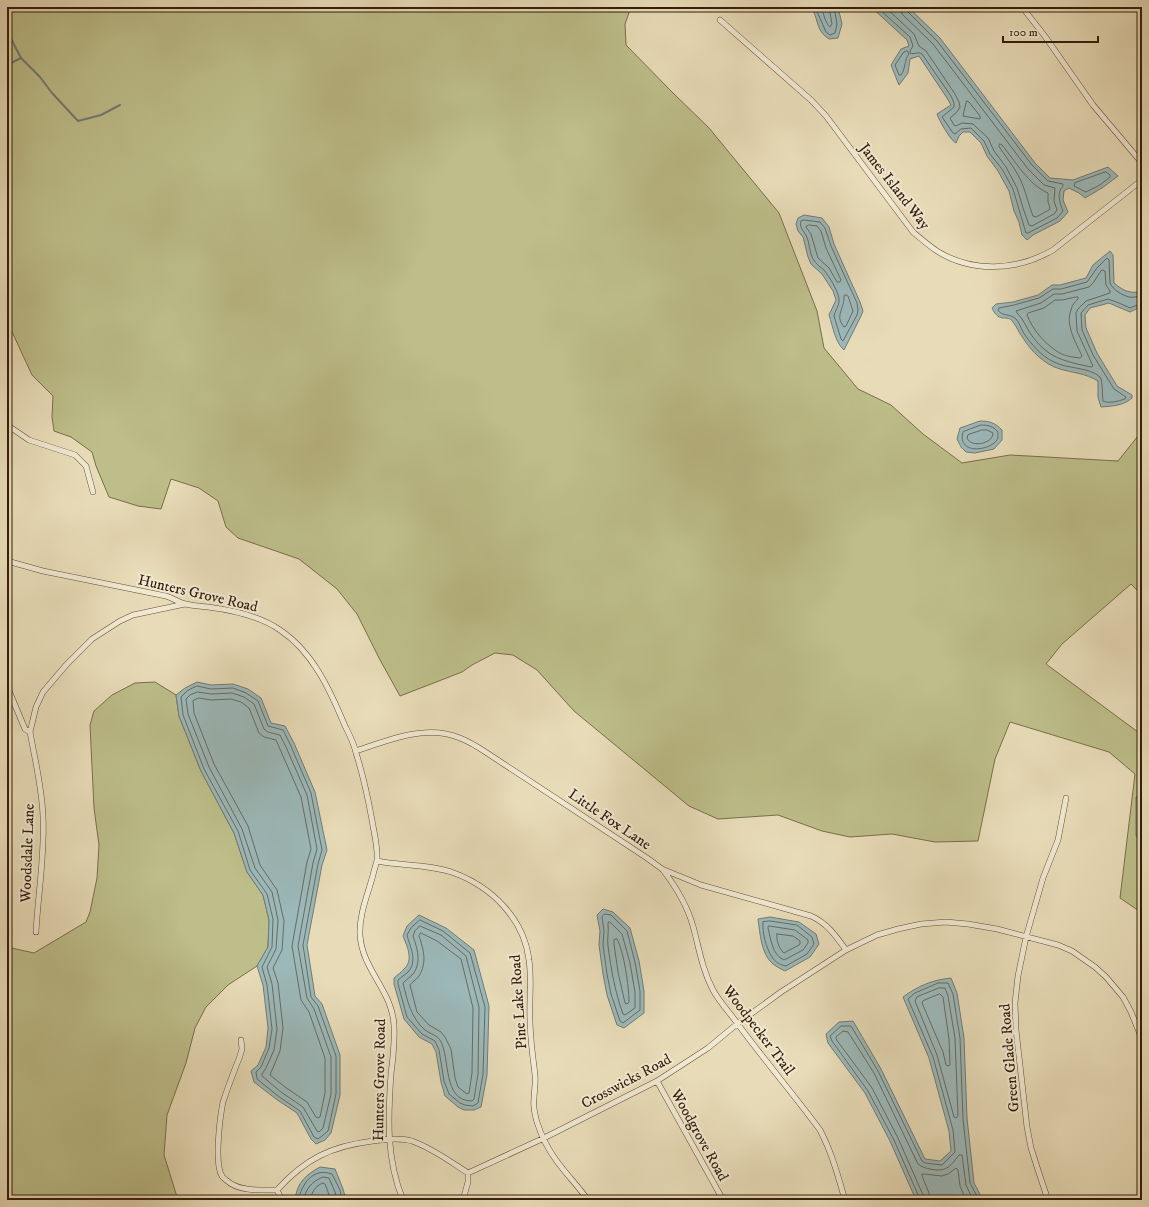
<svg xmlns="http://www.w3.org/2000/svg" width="1149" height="1207" viewBox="0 0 1149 1207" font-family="'IM FELL DW Pica',serif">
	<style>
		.green { fill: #bdbe8a; stroke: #796e4a }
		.water { fill: #9cb9ba; stroke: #737b74 }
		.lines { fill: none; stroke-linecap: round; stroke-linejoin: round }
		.shore { stroke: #686b62; stroke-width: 1 }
		.stream { stroke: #737b74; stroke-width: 2 }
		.minor-casing { stroke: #624d36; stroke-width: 6 }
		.minor { stroke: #f0e8d1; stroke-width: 5 }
		.labels { text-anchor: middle; stroke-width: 4; stroke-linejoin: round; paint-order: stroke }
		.street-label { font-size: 15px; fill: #351d0b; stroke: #f0e8d1 }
	</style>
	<rect width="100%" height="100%" fill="#e8dcb8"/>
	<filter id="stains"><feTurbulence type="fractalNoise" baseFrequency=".005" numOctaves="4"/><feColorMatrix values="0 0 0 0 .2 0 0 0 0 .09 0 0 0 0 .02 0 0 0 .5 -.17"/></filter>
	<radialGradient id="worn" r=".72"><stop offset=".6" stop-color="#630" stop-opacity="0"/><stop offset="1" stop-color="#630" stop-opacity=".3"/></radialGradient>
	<path class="green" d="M7,7H631L625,24L626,45L672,92L709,128L779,213L817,311L824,348L858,389L891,405L923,434L962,463L1010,455L1118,461L1142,431V595L1131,584L1062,644L1046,664L1142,735V913L1120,898L1135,774L1109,752L1010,722L995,759L978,841L935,842L892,834L850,837L822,831L778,815L718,819L689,806L574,711L537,670L513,655L495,653L472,665L462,672L400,696L379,658L357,614L337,589L299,559L238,538L226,527L218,501L199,488L171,479L161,509L138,506L109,497L96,466L92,452L71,437L54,431L52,417L53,396L32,375L7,321Z
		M155,682L176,695L179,716L201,771L234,833L247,872L263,895L269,920L268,947L257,966L228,985L206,1007L195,1028L186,1063L167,1115L164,1155L178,1200H7V947L34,953L86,922L90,912L97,878L99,845L94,808L90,725L94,711L112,695L135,683Z"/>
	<path class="water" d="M811,7H838L842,24L838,38L829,39C815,30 819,19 811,7Z
		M871,7H908L940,38L1035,163L1050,178L1073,180L1108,167L1118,176L1102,188L1085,198L1079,193L1069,188L1064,191L1063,200L1068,212L1060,221L1033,235L1027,240L1022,235L1019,222L1014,211L1009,191L998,171L987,156L981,143L970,132H963L959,136L956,143C950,140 939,120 937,114L951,105L947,98L919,56L910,59L908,73L899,85L891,65L901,49L909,46L907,40Z
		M804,215L822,218L829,227L834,244L860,302L863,311L861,316L844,350C835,342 833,327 829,315L836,300L833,291L822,274L811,264L808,257L803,237L798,231L796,224L798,218Z
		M1110,251L1113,255L1114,283C1125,292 1129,293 1142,292V306L1130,312L1109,303L1090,308L1085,315L1086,328L1097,353L1117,386L1132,395V398C1123,406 1112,406 1101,407L1098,397V381C1085,373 1073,373 1060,369C1045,365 1031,351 1023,338C1019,333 1017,327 1013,322C1007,313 1000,325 992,308L996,304L1013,302L1038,295L1052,285H1060L1086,278L1093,265Z
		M980,421C990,421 995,423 1002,430V440L994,449L975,453L966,452L961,447L957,439L960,428Z
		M197,682L211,685L233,684L248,689L261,698L271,723L285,726L294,743L315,792L327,850L322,865L307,945L315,996L322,1004L340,1055V1095L331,1133L325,1140L316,1144L311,1139L297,1113L276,1099L254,1082L251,1071L258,1065L266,1047L268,1028L263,985L257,966L268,947L269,920L263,895L247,872L234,833L201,771L179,716L176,695L185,688Z
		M1142,792V843L1136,836V797Z
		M603,909L613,912L630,928L639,961L644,991V1013L624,1028L617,1025L607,995L603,974L599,945L600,931L597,915Z
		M419,915L446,928L474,950L489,1006L487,1075L481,1107L474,1110H464L458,1107L445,1096L441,1082L436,1052L432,1044L419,1037L404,1019L394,984V978C397,975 402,972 404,969C414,960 407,946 403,936L407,926Z
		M770,917L799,922L816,934L819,944L810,957L785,971C781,969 777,967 773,964C761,954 760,933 758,919Z
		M951,978L957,993L964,1038L967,1118L974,1183L983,1200H916L890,1141L865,1093L828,1043L826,1034L839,1022L853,1021L881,1069L925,1159L940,1161L951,1151L949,1131L929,1058L903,997C918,986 932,980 951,978Z
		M320,1167L335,1169L343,1189L346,1200H295C297,1182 306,1175 320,1167Z"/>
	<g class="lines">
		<path class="shore" d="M815,7L826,32L830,35L835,33L837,24L834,7
			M821,7C824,14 825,23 830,27L832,24L829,7
			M877,7L910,37L913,46L910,51V53C914,55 918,51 922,54L951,96L954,103V107L942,117L953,133L955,134L961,129L971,128L984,141L990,154L1002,169L1013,189L1026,233H1028L1057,218L1063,211C1060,203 1056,193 1063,186V184L1048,181L1032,165L937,41L907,11L906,7
			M885,7L914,34L919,46L926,51L955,94L959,102L960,107L957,112L950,118L954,125L956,126L962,123L973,124L988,138L994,151L1006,167L1017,188L1023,208L1029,225L1032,226L1054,214L1057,210L1054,201L1055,188L1044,185L1028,169L933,44L902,14L901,7
			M907,51L909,54C904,60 906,68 901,75H899L895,65L903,53Z
			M967,101L969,102L980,116V119L963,116L966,103Z
			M1000,144L1002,145C1015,161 1029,185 1048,193V202L1050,208L1049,210L1036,217L1033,216C1029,206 1027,196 1023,186C1018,172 1008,160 1000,148L999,146Z
			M1106,172L1110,175V177L1100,185L1086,192L1074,186L1075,183Z
			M804,220L820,222L825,228L831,246L857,303L858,310L857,315L843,341L841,339L834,316C835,311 839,306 839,301C840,294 829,276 824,270C820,267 816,264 813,259C809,252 810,243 806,235C803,230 799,227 801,221Z
			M809,225L817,226L821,231L826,248L841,280L840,282H837L829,268L818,258L811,234L806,227Z
			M1102,270L1105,271L1106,285L1110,291V293L1086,301L1078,309L1076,313L1077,331L1093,366L1091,367C1063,361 1047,358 1030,333C1026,327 1023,318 1017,313L1016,311L1041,303L1054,294H1062L1089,287L1093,283Z
			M846,295L848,296L853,311L846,326L844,327C834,315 845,309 844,296Z
			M1142,296C1138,296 1133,298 1129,297C1122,295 1113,290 1110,283L1109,260L1107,258L1097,268L1087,282L1061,289H1053L1039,298L1014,305L999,308L998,310C1002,317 1010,313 1016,319C1019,322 1021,328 1023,332C1031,344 1041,356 1054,362C1067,369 1090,367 1100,377C1103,381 1102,395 1103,401C1110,404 1118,401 1125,399L1126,397L1114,389L1093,355L1082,330L1081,313L1088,305L1108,299L1119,303L1130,308L1142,303
			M1076,297H1078V299C1075,302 1072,305 1071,310C1065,325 1076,343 1082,356L1080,358C1072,357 1064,356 1058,352C1044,343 1033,330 1027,315L1028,313L1044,308L1055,300H1062Z
			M981,425C988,425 993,426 998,432C998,432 998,437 998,438C993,451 956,456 963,432Z
			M982,430H987L993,433C993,444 971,448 967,438L968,435Z
			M197,686L211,689L233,688L246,693L258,701L268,726L283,730L290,744L311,793L322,850L318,864L303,945L311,997L318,1006L336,1056V1094L328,1131L322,1136L318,1139L314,1137L300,1111L278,1096L257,1079L256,1072L261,1067L269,1048L272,1029L267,985L262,967L272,947L273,919L267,894L250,870L238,831L204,769L183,715L181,697L187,691Z
			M198,692L211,694L232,693L244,697L254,704L264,729L268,732L280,735L286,747L307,795L317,849L313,863L298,946L307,998L314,1009L331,1057V1094L323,1128L319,1132L317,1131L303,1107L281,1092L262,1076V1074L266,1068L274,1050L277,1029L272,984L267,967L276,949L278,920L272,892L255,868L242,829L209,767L188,714L186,699L190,695Z
			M199,698L211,700L231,699L241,702L249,708L259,733L264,737L276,740L301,797L311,849L307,862L292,946L301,1000L309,1012L325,1058V1093L320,1117L318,1118L316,1117L307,1102L285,1087L270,1075L280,1051L283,1028L278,983L273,968L282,950L284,921L277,890L260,865L248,826L214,764L194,713L193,701Z
			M1142,797L1140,800V834L1142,836
			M605,914L611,915L627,931L635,962L640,991V1010L623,1023L620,1021L611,994L607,974L603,945L604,931L602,917Z
			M420,920L443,931L470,953L485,1007L483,1074L478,1103L473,1106L465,1105L460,1103L449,1094L444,1081L439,1050L435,1041L422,1034L407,1017L398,984V980C401,977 405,975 408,972C418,961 410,947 407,935L411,928Z
			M770,921L797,925L812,937L814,944L807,954L786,966C780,965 775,962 772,957C766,948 762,932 763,922Z
			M609,922L611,923L622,934L630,963L635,992V1008L625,1015L623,1014C615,992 611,969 608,946C607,939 609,931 608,924Z
			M420,926L441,935L466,956L479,1007L478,1074L474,1099L472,1101C442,1101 451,1059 440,1040C437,1035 430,1034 425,1030C411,1018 407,1000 403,983C406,980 410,977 413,974C422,962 417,948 413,936L415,931Z
			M769,926L795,930L808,940V943L803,950L784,960C772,955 771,939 768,928Z
			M421,933L437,941L461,959L473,1008L472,1073L469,1093L467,1094L458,1087L455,1078L451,1049L445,1037L441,1032L429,1025L417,1012L410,985C412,982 416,980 419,976C427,963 424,950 419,936Z
			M777,934L793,936L800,941V944L799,945L784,953C779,949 776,940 777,934Z
			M617,939C624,951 629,988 629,1002L627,1004L625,1003L618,972L614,944V940Z
			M939,988H945L948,996L955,1038L958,1116L956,1118L954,1117L937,1055L915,1001L917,997Z
			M940,994L943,997L949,1039L950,1065L948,1066L946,1065L943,1052L922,1003L923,1001Z
			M298,1200C302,1184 313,1167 332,1174L340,1190L342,1200
			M303,1200C307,1188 311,1182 323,1177L329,1178L335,1192L337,1200
			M310,1200C312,1192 315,1186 323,1183L325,1184L331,1200
			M919,1200V1197L894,1140L868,1091L832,1041L830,1036L841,1026H851L878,1071L922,1161L925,1163L942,1165L955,1152L953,1130L933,1057L908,999L915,993L938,983H948L953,994L960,1038L963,1119L970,1183L979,1200
			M924,1200L923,1195L898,1138L872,1088L836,1039V1037L843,1031L848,1032L874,1073L918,1164C922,1167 925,1168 930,1169C946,1172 949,1168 959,1155H962L966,1185L973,1200
			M930,1200L929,1193L922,1176V1174H924L942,1176L948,1174L956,1168L958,1170L960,1186L966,1200"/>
		<path class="stream" d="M7,31L21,58L40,77L52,93L78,121L101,115L120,105
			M7,65L21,58"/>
		<defs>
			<path id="minor" d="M1022,7L1044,35L1093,105L1142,163
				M720,20L811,100L826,116L913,232C920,238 928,245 937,251C972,273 1017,271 1053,250L1142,180
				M7,425L29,440L75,455L86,466L93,492
				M7,561L43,571L166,596C173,598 179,603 186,604C193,606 201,606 208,607C232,610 260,616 280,630C313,652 330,690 345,726C349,734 354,743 356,753C363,775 368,798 372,820C374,833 378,847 377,860C376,865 374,870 373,875C368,894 359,914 360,935C362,970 393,991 394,1026C395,1042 393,1058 391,1074C388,1117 386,1159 403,1200
				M7,686L25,729L30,732C35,760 42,788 43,816C45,855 38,894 36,932
				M30,732L36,707L43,692L67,664L92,639L120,621L133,615L185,604
				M356,751C389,740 426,724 460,738C470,742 478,747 487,753L647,858L662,869L701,885L811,916C827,923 836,936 846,950
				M377,861C402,866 429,864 454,873C492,887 524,919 529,960C532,980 529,1000 530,1020C530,1038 533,1057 535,1075C536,1083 534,1091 534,1099C533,1106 535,1115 537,1122C541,1135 548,1149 556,1160C566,1174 578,1186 588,1200
				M663,870C676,887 687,905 693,926C699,948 702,969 713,990C720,1003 731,1014 740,1027C766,1062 794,1095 820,1130C832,1153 838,1176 845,1200
				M241,1040L242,1049L240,1056C234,1071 228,1087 223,1102C220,1117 214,1164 222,1176C223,1178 225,1179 226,1180C239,1192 261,1190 277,1190C305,1159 331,1146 373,1141C385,1139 399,1137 412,1141C432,1148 451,1162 468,1173L544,1138L657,1081L708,1048L737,1024L781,992L846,950L877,935L898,929L921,924L946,922L968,924L997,929L1058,945L1072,951L1095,967L1106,977L1123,997L1131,1012L1140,1034L1142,1045
				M657,1081L723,1200
				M277,1190L282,1200
				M463,1200L468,1182V1173
				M1048,1200L1038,1170L1031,1148L1027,1127L1016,1030L1015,1003L1018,976L1026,937L1043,878L1058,840L1066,798"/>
		</defs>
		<use href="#minor" class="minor-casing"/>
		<use href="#minor" class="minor"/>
	</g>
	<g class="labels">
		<g class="street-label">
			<text transform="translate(895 186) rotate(52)" y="5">James Island Way</text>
			<text transform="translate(198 593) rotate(13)" y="5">Hunters Grove Road</text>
			<text transform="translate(610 819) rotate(34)" y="5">Little Fox Lane</text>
			<text transform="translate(27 853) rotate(-88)" y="5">Woodsdale Lane</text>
			<text transform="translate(518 1002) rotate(-94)" y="5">Pine Lake Road</text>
			<text transform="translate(759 1030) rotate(53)" y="5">Woodpecker Trail</text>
			<text transform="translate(1009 1058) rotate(-95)" y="5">Green Glade Road</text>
			<text transform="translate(379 1080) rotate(-89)" y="5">Hunters Grove Road</text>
			<text transform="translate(626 1081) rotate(-28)" y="5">Crosswicks Road</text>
			<text transform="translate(700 1135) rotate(61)" y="5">Woodgrove Road</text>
		</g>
	</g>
	<rect width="1149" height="1207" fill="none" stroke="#e8dcb8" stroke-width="24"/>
	<rect x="8" y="8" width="1133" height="1191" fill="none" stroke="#351d0b" stroke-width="2"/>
	<rect x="12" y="12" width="1125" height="1183" fill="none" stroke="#351d0b"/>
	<path d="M1003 36v6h95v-6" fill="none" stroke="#351d0b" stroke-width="2"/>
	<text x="1009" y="36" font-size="12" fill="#351d0b" stroke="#f0e8d1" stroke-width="3" paint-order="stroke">100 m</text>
	<rect width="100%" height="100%" filter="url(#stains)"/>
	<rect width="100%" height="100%" fill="url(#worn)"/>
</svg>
